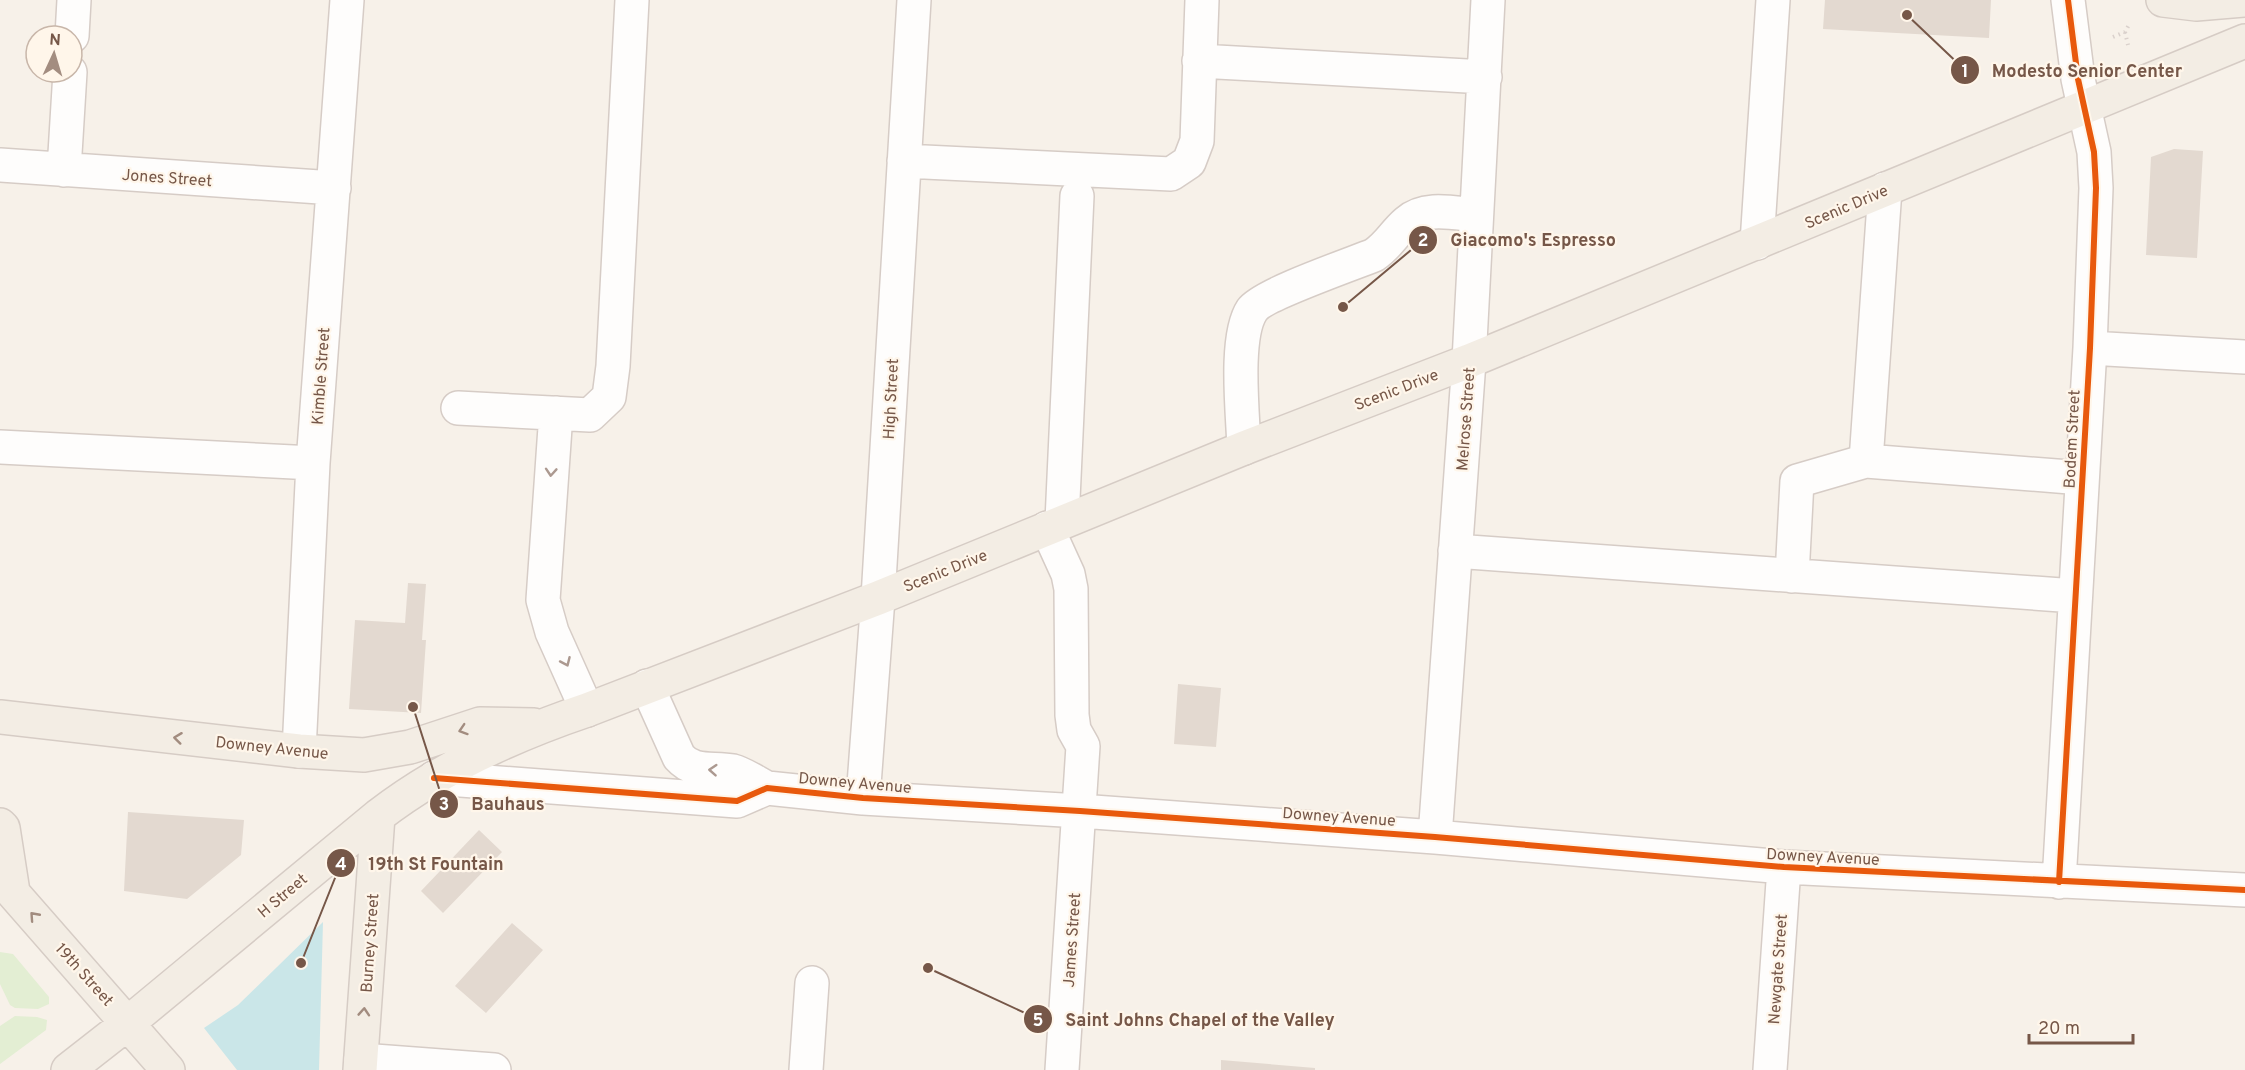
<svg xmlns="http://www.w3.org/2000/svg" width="2245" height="1070" viewBox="0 0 2245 1070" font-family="Overpass,sans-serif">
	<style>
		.green { fill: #e3eed3 }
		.water { fill: #cae6e8 }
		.building { fill: #e3d9d0 }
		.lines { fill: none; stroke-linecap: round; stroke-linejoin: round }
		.minor-casing { stroke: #d6ccc6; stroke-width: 36 }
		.major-casing { stroke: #d6ccc5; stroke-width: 36 }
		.path { stroke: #dad1cc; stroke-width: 4; stroke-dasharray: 1.5 4.5; stroke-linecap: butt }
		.minor { stroke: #fefdfc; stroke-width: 33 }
		.major { stroke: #f3ede4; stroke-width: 33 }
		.cycleway-casing { stroke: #fff6ea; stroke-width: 10 }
		.cycleway { stroke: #e8590c; stroke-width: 6 }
		.oneway { stroke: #ac9990 }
		.oneway2 { stroke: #a28c7f }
		.labels { text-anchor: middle; stroke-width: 4.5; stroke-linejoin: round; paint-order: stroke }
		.street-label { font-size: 16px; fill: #765748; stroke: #fff6ea }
		.leader { fill: none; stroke: #765748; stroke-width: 2 }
		.callout-dot { fill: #765748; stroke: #fff6ea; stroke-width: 2 }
		.mark-label { font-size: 18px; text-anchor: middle; font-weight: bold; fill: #fff }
		.callout-label { font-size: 18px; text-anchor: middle; font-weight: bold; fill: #765748; stroke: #fff6ea; stroke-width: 4.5; stroke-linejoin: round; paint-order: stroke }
	</style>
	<rect width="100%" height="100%" fill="#f7f1e9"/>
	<path class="green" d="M0,952L13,954L49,997V1004L38,1009L15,1008L10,1005L0,984Z
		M15,1016L37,1017L47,1020L46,1030L0,1064V1026Z"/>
	<path class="water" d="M323,922L319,1070H237L204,1028L238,1005Z"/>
	<path class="building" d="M1825,0H1991L1989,38L1823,29Z
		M2174,149L2203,151L2197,258L2146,255L2151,157Z
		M408,583L426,584L422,640H426L421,713L349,709L355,620L405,623Z
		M1178,684L1221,688L1216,747L1174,744Z
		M128,812L244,820L241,855L187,899L124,891Z
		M479,830L502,852L443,913L421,891Z
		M512,923L543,950L486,1013L455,986Z
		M1221,1060L1315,1068V1070H1221Z"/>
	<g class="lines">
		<defs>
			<path id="minor" d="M72,36L74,0
				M1199,61L1485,77
				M904,161L1171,174L1189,162L1197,141L1202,0
				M0,165L334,188
				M64,170L70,72
				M1885,189L1866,461L2082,478
				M1757,243L1773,0
				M2090,348L2245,357
				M458,408L590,415L609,397L613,366L632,0
				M556,413L543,600L552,632L587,710
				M0,447L313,463
				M1244,448C1243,415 1234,337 1252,310C1262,295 1352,264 1374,255C1389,245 1394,233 1407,222C1425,206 1453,213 1476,215
				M1062,521L1077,196
				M1047,528L1068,574L1071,589L1072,715L1074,730L1083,746L1062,1070
				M1455,551L2075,596
				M1792,576L1797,481L1866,461
				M647,686L679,757C694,774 713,767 733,771C744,774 757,783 767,788
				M299,751L313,463L347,0
				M434,778L737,801L767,788L863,798L1080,811L1435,837L1784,867L2245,890
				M863,798L878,598L914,0
				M1435,837L1469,361L1488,0
				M2059,882L2090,348L2096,188L2094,152L2078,79L2068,0
				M361,1060L494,1070
				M806,1070L812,983
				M1770,1070L1784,867"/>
			<path id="major" d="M2163,0L2196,4L2245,0
				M0,717L299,751L364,755L410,747L480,724L534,725
				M0,825L3,828L13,892
				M0,878L168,1070
				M68,1070L128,1023L378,816C440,768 513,735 587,710L878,598L1244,448L1469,361L2245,41
				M360,1070L378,816"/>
		</defs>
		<use href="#minor" class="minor-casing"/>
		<use href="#major" class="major-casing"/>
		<path class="path" d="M2125,32L2128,45
			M2113,37L2125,32L2130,23"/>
		<use href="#minor" class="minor"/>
		<use href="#major" class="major"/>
		<defs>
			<path id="cycleway" d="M434,778L737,801L767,788L863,798L1080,811L1435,837L1784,867L2245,890
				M2059,882L2090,348L2096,188L2094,152L2078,79L2068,0"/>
		</defs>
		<use href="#cycleway" class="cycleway-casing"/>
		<use href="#cycleway" class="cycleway"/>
	</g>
	<defs><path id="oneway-chevron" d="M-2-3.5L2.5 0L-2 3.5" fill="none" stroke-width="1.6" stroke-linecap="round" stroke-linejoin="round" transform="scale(1.5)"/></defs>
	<g class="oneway">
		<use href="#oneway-chevron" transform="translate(551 472) rotate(94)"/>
		<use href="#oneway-chevron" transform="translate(566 662) rotate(66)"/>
		<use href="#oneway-chevron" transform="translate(713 770) rotate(-176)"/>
	</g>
	<g class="oneway2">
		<use href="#oneway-chevron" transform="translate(463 730) rotate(162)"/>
		<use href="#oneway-chevron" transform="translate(178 738) rotate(-173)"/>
		<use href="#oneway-chevron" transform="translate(34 916) rotate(-132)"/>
		<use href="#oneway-chevron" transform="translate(364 1012) rotate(-86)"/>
	</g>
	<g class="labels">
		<g class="street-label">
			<text transform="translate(167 177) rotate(4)" y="6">Jones Street</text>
			<text transform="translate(1846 206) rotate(-23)" y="6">Scenic Drive</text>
			<text transform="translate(320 376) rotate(-86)" y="6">Kimble Street</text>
			<text transform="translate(1396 389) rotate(-21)" y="6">Scenic Drive</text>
			<text transform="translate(890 399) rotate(-87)" y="6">High Street</text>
			<text transform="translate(1465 419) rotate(-86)" y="6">Melrose Street</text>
			<text transform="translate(2071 439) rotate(-87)" y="6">Bodem Street</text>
			<text transform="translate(945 570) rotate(-22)" y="6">Scenic Drive</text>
			<text transform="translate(272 747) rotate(6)" y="6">Downey Avenue</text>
			<text transform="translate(855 782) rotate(5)" y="6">Downey Avenue</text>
			<text transform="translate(1339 816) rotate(4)" y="6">Downey Avenue</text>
			<text transform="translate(1823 856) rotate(3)" y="6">Downey Avenue</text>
			<text transform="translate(282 895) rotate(-40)" y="6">H Street</text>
			<text transform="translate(1071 940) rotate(-86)" y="6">James Street</text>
			<text transform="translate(369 943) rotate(-86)" y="6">Burney Street</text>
			<text transform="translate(1777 969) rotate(-86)" y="6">Newgate Street</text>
			<text transform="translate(85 974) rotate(48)" y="6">19th Street</text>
		</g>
	</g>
	<path class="leader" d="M1907 15L1965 70M1343 307L1423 240M413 707L444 804M301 963L341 863M928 968L1038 1019"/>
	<g class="callout-dot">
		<circle cx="1907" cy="15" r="6"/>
		<circle cx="1343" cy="307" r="6"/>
		<circle cx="413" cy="707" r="6"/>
		<circle cx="301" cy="963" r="6"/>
		<circle cx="928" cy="968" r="6"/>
		<circle cx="1965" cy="70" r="15"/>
		<circle cx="1423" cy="240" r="15"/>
		<circle cx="444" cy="804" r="15"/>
		<circle cx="341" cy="863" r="15"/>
		<circle cx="1038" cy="1019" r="15"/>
	</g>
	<g class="mark-label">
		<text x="1965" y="77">1</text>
		<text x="1423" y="246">2</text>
		<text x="444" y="810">3</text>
		<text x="341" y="870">4</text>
		<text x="1038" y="1026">5</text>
	</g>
	<g class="callout-label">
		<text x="2087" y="77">Modesto Senior Center</text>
		<text x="1533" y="246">Giacomo's Espresso</text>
		<text x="508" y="810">Bauhaus</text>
		<text x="436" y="870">19th St Fountain</text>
		<text x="1200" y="1026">Saint Johns Chapel of the Valley</text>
	</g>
	<g transform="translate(54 54) rotate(4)"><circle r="28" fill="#fff6ea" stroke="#c8b6a9" stroke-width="1.5"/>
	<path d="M0-4.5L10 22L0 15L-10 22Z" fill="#a38d80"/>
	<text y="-9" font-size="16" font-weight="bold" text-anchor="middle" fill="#765748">N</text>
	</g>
	<path d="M2029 1034v9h104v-9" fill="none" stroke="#765748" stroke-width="3"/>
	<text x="2038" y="1034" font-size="18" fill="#765748" stroke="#fff6ea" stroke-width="4.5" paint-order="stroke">20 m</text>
</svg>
